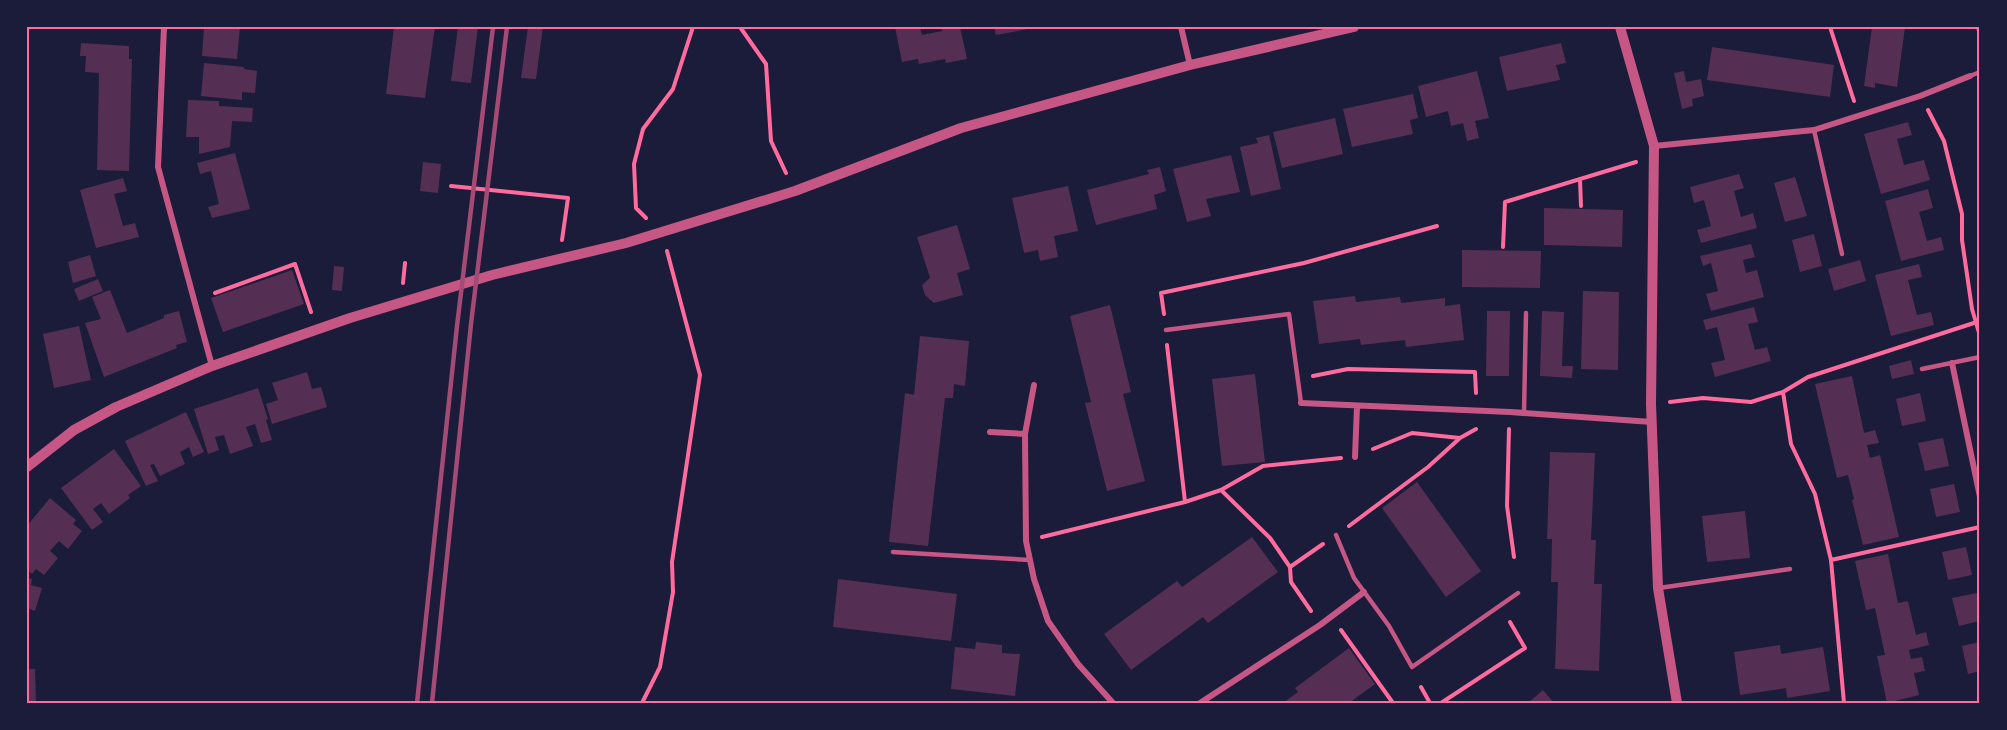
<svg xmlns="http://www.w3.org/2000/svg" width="2007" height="730" viewBox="0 0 2007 730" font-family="'Fira Sans',sans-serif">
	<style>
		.building { fill: #542f53 }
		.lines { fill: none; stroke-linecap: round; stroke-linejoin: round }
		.path { stroke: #ff6b9d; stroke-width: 4 }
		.service { stroke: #c65784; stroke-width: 4.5 }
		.minor { stroke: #c65784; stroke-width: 6 }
		.tertiary { stroke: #c65784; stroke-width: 10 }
		.rail { stroke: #a44b75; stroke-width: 4.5 }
		.neatline { fill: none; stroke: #ff6b9d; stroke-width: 2 }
	</style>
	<rect width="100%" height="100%" fill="#1b1b3a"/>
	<path class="building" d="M204,27H240L237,59L202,56Z
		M394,27H435L425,98L386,94Z
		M458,27H478L471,83L451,81Z
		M528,27H543L536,79L521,78Z
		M895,27H920L922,35L942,31L941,27H960L967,59L946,63L945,59L919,64L918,59L902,62Z
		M994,27H1034V28L996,35Z
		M1872,27H1905L1897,87L1875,83V88L1864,86Z
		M81,43L129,46V59H132L129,171L97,170L99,73L85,72L86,56H80Z
		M1561,43L1566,63L1556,65L1560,80L1507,91L1499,57Z
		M1712,47L1834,65L1830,97L1707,80Z
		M204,63L244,67V69L257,71L255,93L242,92V100L201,96Z
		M1477,71L1489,118L1475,121L1479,138L1467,141L1463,123L1451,126L1448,111L1426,117L1418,86Z
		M1684,71L1686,82L1701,79L1704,96L1692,99L1693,106L1682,109L1674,73Z
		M1413,94L1418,118L1410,120L1413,134L1352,147L1343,109Z
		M188,100L219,101V106L253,108L252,122L232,121L230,147L199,154V137H186Z
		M1335,118L1343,154L1282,168L1273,132Z
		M1908,122L1912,135L1897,139L1904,165L1924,160L1930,180L1881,194L1864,134Z
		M1269,135L1281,189L1251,196L1240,147L1258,143L1256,138Z
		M235,153L250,209L212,218L208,207L219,204L211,171L200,174L197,163Z
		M1231,155L1240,192L1206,199L1211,216L1187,222L1173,169Z
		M423,162L441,164L438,193L420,191Z
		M1160,167L1166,191L1154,195L1157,209L1096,225L1087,190L1149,174L1147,170Z
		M1739,174L1744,188L1734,191L1741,217L1753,213L1757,228L1701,243L1697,230L1711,226L1704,200L1694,203L1690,187Z
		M1795,177L1807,216L1785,222L1774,183Z
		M123,178L127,191L114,194L123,226L135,223L139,237L96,248L80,190Z
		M1068,186L1078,231L1054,236L1058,257L1040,261L1038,250L1024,253L1012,198Z
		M1928,189L1933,208L1919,212L1927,241L1941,237L1944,250L1901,261L1885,201Z
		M1544,208L1623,210L1622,247L1544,245Z
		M957,225L970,269L957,273L963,295L934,303L925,295L922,285L930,278L917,237Z
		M1814,234L1822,266L1800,272L1792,240Z
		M1751,244L1755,257L1743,260L1746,273L1757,270L1764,297L1711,311L1706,294L1718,291L1711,263L1703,266L1700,256Z
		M1462,250L1541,251L1540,288L1462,287Z
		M90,255L96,276L73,283L68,262Z
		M1860,260L1866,281L1834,291L1828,269Z
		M1919,264L1922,277L1908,280L1917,315L1931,312L1934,325L1891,336L1875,275Z
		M334,266L344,267L342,291L332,290Z
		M292,270L304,304L223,332L211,298Z
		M98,279L103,291L79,301L74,289Z
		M110,290L127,333L164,318V315L179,311L187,342L176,345L177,348L104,377L85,323L101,319L92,297Z
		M1583,291L1619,292L1618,370L1581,369Z
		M1355,296L1356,302L1400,297L1401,303L1445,298V306L1460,304L1464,340L1406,347L1405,340L1361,345L1360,339L1319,344L1313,301Z
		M1110,305L1131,392L1123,394L1145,481L1107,491L1085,403L1091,402L1070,316Z
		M1754,307L1758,322L1748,324L1755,350L1767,347L1771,361L1715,377L1711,363L1725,360L1717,327L1706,330L1703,320Z
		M1487,311H1510L1509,376H1486Z
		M1542,311L1564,312L1562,366H1573L1572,378L1540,376Z
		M79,326L91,380L54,388L43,334Z
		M920,336L969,341L965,386L954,384L953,398H945L928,546L889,542L905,393L914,395Z
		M1911,360L1914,374L1892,379L1889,366Z
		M307,372L312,389L321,387L327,407L272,424L266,404L278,400L272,383Z
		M1255,374L1265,462L1222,466L1212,379Z
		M1852,376L1864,433L1875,430L1879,443L1867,445L1870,458L1880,455L1899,537L1863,545L1852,500L1854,499L1848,475L1837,478L1815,384Z
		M258,388L268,419L266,420L272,440L261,443L255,424L246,427L253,446L230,454L224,435L215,437L219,450L208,454L194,409Z
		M1920,393L1926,421L1902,426L1896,399Z
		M186,412L204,452L193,457L189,447L180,452L185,464L160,476L154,464L150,465L158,481L146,486L125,441Z
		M1943,438L1949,466L1925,471L1918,443Z
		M114,449L141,486L128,495L130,498L109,514L101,503L93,509L103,522L92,530L61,488Z
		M1550,452L1595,453L1591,540H1596L1594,584H1602L1599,671L1555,669L1558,582H1551L1552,539H1547Z
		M1417,482L1481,571L1446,597L1382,508Z
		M1954,484L1960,512L1936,517L1930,489Z
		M50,498L76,520L73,524L82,531L68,549L59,541L50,551L58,558L44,575L36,569L32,574L27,570V526Z
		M1745,511L1750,558L1707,562L1702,516Z
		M1252,537L1278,572L1208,623L1203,617L1131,670L1104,634L1177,581L1182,587Z
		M1966,547L1972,575L1948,580L1942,552Z
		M1888,554L1898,603L1908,601L1916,635L1926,632L1929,645L1909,650L1911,659L1922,657L1925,671L1914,673L1919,695L1887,703L1877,656L1885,655L1875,608L1866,610L1855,561Z
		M27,578L32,579L31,585L42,588L35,611L27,608Z
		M838,579L957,594L951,641L833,627Z
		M1977,593L1980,608V621L1959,626L1952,598Z
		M976,642L1002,645V653L1020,654L1015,696L951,689L955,647L975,649Z
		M1980,642V671L1968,674L1962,646Z
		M1780,645L1781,654L1823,647L1830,691L1787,698L1786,688L1740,695L1734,652Z
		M1349,648L1375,684L1349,703H1283L1298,692L1295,688Z
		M27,669H35L36,703H27Z
		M1543,690L1554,703H1528Z"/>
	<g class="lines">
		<path class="path" d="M740,27L766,64L771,141L786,173
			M1830,27L1854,101
			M1928,110L1944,141L1962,214V240L1972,309L1980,336
			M1580,180L1581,206
			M451,186L568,198L562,240
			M646,218L636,208L634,164L643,129L673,89L693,27
			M1503,247L1505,202L1636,162
			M403,283L405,263
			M215,293L295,264L311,312
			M1164,314L1161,293L1304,263L1437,226
			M1167,345L1185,502
			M1313,376L1348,369L1475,372L1476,393
			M1783,392L1791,444L1815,494L1831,560L1844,703
			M1670,402L1703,398L1751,402L1783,392L1808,377L1980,321
			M1509,429L1507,506L1514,557
			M1460,438L1476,429
			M1221,490L1263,466L1341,458
			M1349,526L1428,467L1460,438L1412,433L1373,449
			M1042,537L1185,502L1221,490L1270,538L1290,567L1323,544
			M1831,560L1980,527
			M1290,567L1291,582L1311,611
			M1341,630L1393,703
			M1421,687L1430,703
			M642,703L660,667L673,592L672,562L700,375L667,251
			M1441,703L1525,648L1510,622"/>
		<path class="service" d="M1978,27L1980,34
			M1970,76L1980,72
			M1814,130L1842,254
			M1166,330L1289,314L1301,403
			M1922,369L1980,357
			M1524,413L1526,313
			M1336,535L1354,578L1389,626L1412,667L1518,593
			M893,552L1030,560
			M1659,588L1790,569"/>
		<path class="minor" d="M164,27L158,167L212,366
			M1181,27L1190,65
			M1654,146L1814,130L1920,96L1970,76
			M1952,363L1980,497
			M1034,385L1025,434L1026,541L1034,579L1048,621L1078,664L1113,703
			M1301,403L1510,412L1652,422
			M990,432L1025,434
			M1355,457L1357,406
			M1200,703L1320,625L1364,592"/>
		<path class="tertiary" d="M1620,27L1654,146L1651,404L1658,588L1677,703
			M27,467L74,430L116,407L212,366L350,318L492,275L626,243L795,191L961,128L1190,65L1354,27"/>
		<path class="rail" d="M417,703L457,326L493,27
			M432,703L471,324L507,27"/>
	</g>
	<rect width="2007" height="730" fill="none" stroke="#1b1b3a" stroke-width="57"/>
	<rect x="28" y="28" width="1950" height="674" class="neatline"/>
</svg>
